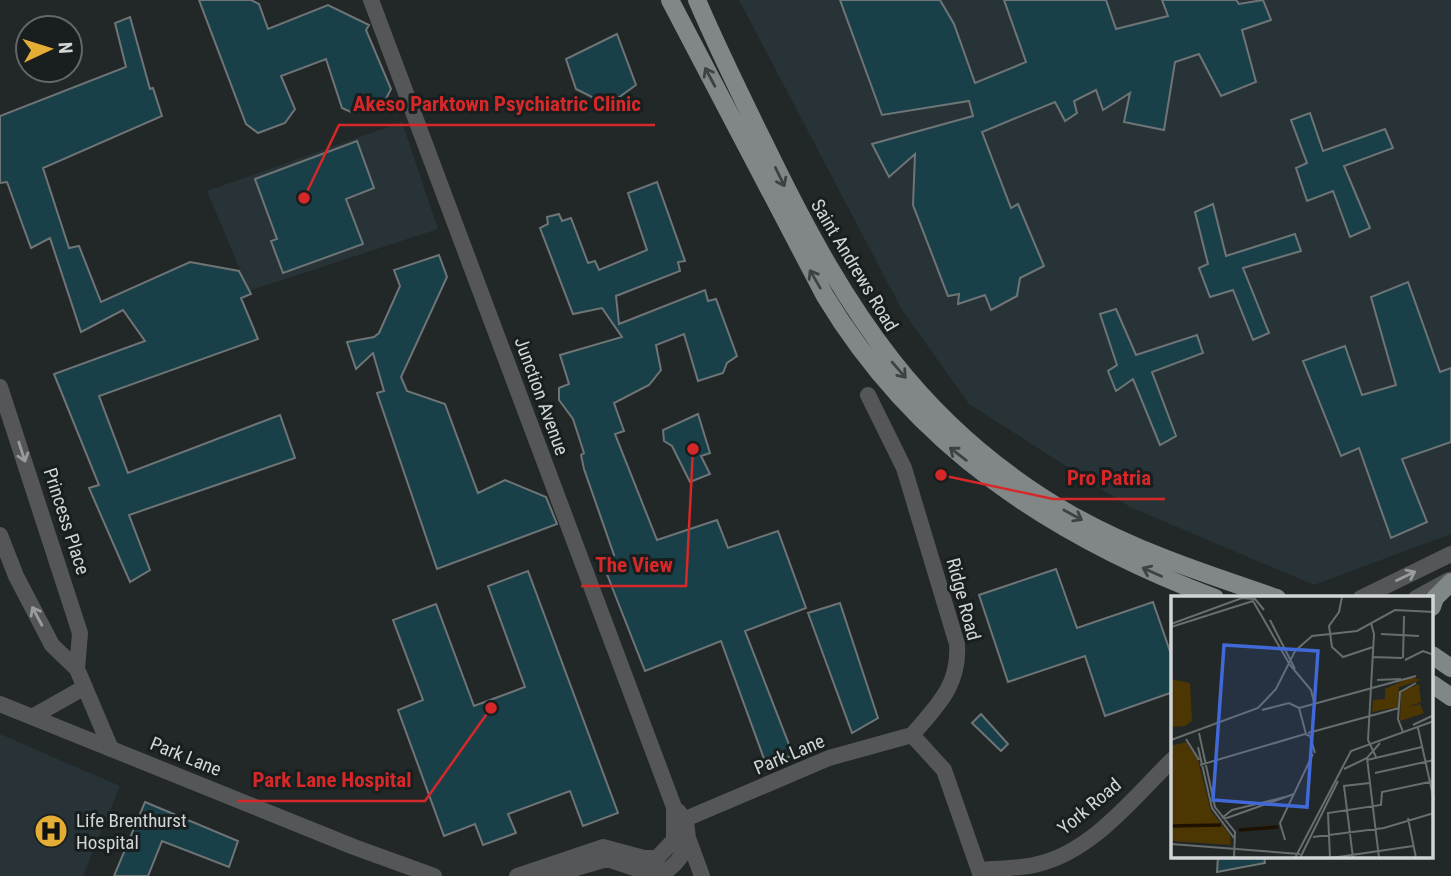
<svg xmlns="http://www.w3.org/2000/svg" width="1451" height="876" viewBox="0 0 1451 876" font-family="'Roboto Condensed',sans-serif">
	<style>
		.built { fill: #273336 }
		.building { fill: #193f48; stroke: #6f7576; stroke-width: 2 }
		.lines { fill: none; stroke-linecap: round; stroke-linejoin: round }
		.minor { stroke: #545657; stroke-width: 16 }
		.major { stroke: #818687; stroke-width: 18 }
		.oneway { stroke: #3d4243 }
		.oneway2 { stroke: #999c9d }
		.labels { text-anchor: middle; stroke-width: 6; stroke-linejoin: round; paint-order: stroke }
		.street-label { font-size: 19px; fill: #d2d5d6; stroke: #191e1f }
		.poi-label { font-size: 19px; fill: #d2d5d6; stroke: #191e1f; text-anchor: start }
		.inset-river { fill: none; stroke: #1e1100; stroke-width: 3.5 }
		.inset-road { fill: none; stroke: #686d6e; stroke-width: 2 }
		.view { fill: #4169d8; fill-opacity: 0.15; stroke: #4169d8; stroke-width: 3.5 }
		.inset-edge { fill: none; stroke: #d2d5d6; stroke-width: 3.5 }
		.leader { fill: none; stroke: #d62828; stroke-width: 2.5 }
		.callout-dot { fill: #d62828; stroke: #191e1f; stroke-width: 2.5 }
		.callout-label { font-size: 21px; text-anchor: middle; font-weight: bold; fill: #d62828; stroke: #191e1f; stroke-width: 6; stroke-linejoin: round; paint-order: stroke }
	</style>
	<rect width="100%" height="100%" fill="#222728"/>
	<path class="built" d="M739,0H1451V534L1314,585L1130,507L969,404L902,310Z
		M402,122L438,229L249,291L207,191Z
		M0,734L120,786L83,876H0Z"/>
	<path class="building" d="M199,0H251L259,4L268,29L328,5L369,25L366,30L391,89L385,101L353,113L342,108L326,59L281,76L295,109L285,123L258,133L246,124Z
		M840,0H940L954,24L975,83L1026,62L1004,0H1106L1116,29L1168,16L1162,0H1236L1239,4L1263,0L1271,20L1242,30L1256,82L1221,96L1199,54L1175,62L1164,130L1124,122L1130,93L1103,110L1096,90L1074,101L1077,113L1065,121L1055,102L982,132L1011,208L1018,204L1044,266L1020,278L1017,296L991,310L985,295L958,304L959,294L948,296L913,205L915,154L889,177L872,144L973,116L969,101L882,115Z
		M130,17L150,89L153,88L162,116L43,168L69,248L79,246L101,302L190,262L239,271L251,294L241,298L258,339L99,396L128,473L280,415L295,458L129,515L150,570L130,582L89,488L99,485L54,374L145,341L123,310L81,332L50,238L31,248L7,182L0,183V116L126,67L115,23Z
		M617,34L636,85L604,108L598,100L576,89L566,59Z
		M1310,113L1323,151L1385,129L1393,148L1344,166L1370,228L1350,237L1333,191L1307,201L1296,168L1307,163L1291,120Z
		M357,141L374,188L346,199L363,244L283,273L271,241L277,239L255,179Z
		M657,182L685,261L678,262L680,271L616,296L619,324L705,290L708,301L716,299L737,356L727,363L723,373L698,381L684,334L656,345L661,370L649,385L614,403L624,431L615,434L657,540L717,520L728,548L778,531L806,608L745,631L793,755L767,767L721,641L645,671L601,559L614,555L584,469L581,455L584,453L573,419L559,400V388L569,384L560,355L622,337L602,308L573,314L540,228L548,224L547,217L559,214L562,221L571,218L588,263L595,261L599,270L647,250L628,193Z
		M1213,204L1226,256L1295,234L1301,251L1243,268L1269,333L1253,340L1233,290L1210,297L1199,268L1208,264L1195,212Z
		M439,255L447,277L401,377L407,391L445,404L478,493L505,480L546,497L557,524L437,569L377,393L384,391L373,353L356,369L347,342L374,337L379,333L400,286L394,270Z
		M1408,282L1440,372L1451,368V442L1402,459L1427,522L1391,538L1359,448L1341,456L1303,361L1345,346L1362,395L1396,385L1371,297Z
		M1116,309L1136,355L1197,335L1203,353L1152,372L1176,436L1160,445L1133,379L1116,391L1108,371L1117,365L1100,314Z
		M698,414L710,453L701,456L710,474L690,482L672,446L664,441L663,430Z
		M1056,569L1077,628L1153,602L1173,660V692L1105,716L1085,656L1008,682L979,595Z
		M528,571L618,813L583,826L570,791L508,814L516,833L483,845L475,824L444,836L398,710L423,700L393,620L436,604L474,706L525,687L488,586Z
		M840,603L878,718L852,733L808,613Z
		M981,714L1008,744L1001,751L972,723Z
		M145,802L238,841L229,867L162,841L148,876H114Z
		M1218,857H1264L1265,863L1217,872Z"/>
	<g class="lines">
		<path class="minor" d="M371,0L674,807V840L657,858H644L603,847L517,876
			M0,387L80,633L77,669
			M868,395L904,468L957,644C960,685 937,706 912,735
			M0,535L16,576L52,645L77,669L111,749
			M1361,598L1451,554
			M1416,598L1449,580
			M0,704L354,847L434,876
			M32,717L85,687
			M912,735L944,770L981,876
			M676,823L829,758L912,735
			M688,838L702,876
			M979,870C998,868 1020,869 1038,864C1093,851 1134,797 1173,759
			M549,876L607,859L646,872L663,873C685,860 697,832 678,811"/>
		<path class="major" d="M670,0L825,296C916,447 1052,536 1215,598
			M697,0C720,54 746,106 772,159C846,310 920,428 1070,514C1135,551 1206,574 1277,598
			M1432,607L1435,598L1451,582
			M1432,655L1451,668
			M1432,684L1451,697"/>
	</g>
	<defs><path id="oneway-shaft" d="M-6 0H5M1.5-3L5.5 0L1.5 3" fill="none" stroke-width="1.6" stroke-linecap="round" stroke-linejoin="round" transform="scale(1.75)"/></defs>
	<g class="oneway">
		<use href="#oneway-shaft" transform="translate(710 77) rotate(-118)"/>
		<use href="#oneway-shaft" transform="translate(780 177) rotate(64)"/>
		<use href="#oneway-shaft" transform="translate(815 279) rotate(-120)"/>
		<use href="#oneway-shaft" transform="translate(899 370) rotate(49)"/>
		<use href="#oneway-shaft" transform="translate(958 454) rotate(-142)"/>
		<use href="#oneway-shaft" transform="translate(1073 515) rotate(29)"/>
		<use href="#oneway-shaft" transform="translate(1152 572) rotate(-156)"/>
	</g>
	<g class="oneway2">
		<use href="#oneway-shaft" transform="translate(22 452) rotate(72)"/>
		<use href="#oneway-shaft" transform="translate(1406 576) rotate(-26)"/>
		<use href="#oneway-shaft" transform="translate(37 616) rotate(-118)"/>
	</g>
	<defs>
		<symbol id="hospital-disc" viewBox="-11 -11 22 22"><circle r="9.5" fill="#e4ad35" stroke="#191e1f"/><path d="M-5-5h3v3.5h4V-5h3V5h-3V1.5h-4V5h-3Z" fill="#111"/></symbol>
	</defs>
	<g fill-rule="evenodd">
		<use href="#hospital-disc" x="32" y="812" width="38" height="38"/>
	</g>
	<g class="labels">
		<g class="street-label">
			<text transform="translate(855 265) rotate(59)" y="7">Saint Andrews Road</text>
			<text transform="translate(542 396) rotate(70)" y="7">Junction Avenue</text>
			<text transform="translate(67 521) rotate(72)" y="7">Princess Place</text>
			<text transform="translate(964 599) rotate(75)" y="7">Ridge Road</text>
			<text transform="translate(789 754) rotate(-23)" y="7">Park Lane</text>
			<text transform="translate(186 756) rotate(22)" y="7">Park Lane</text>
			<text transform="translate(1089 806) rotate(-40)" y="7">York Road</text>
		</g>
		<g class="poi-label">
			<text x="76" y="827">Life Brenthurst<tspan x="76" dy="22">Hospital</tspan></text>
		</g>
	</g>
	<g transform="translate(1171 596)">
		<rect width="262" height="262" fill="#222728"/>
		<path d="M240,81L250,84L228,91L227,111L201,116L202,104L214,103V93ZM0,83L19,87L21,125L14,130L0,131ZM248,88L250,106L237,111L249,108L253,117L229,125L230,95ZM15,146L27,164L40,215L59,239L60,249L0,245V150Z" fill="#4c3602"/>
		<path class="inset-river" d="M0,230L50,229M68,234L107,231"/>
		<path class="inset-road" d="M171,1L168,16L158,30L161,51L172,61L202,51M99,24L124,73M200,27L203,38L197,144L205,161M0,28L71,2L84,3L93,14M0,31L82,5L119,69L140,94L143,106M210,38L248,40M202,61L231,62M232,62L233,20M234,64L252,55L263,59M206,84L230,83M128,112L245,80M128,112L135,138M91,114L118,107L128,112M242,129L263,119M247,132L263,204M232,136L227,123L229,96L245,87M28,137L44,211L64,236L63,262M137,137L228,112M15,143L28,164M0,144L87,112L105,93L124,55L141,40L186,35L224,14L263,16M27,151L41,212L63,242M196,162L208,262M196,164L251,151M29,169L134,138L139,140L144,157M173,173L196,162L209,147M204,177L263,164M51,222L61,214L114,201M237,222L245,262M53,223L123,198M142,241L213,232L263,217M114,244L109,227L142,158M0,248L129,258M124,262L180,155L263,125M129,262L167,185M159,262L157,217L210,209L211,196L263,185M160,262L242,250M182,262L173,190L199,187"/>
		<path class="view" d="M53,49L147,55L136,211L42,204Z"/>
		<rect width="262" height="262" class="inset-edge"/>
	</g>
	<path class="leader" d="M304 198L339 125H655M941 475L1053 499H1165M693 449L686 586H581M491 708L425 801H238"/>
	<g class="callout-dot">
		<circle cx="304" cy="198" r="7"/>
		<circle cx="941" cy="475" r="7"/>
		<circle cx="693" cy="449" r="7"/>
		<circle cx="491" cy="708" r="7"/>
	</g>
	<g class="callout-label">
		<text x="497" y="111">Akeso Parktown Psychiatric Clinic</text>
		<text x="1109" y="485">Pro Patria</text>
		<text x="634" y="572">The View</text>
		<text x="332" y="787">Park Lane Hospital</text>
	</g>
	<g transform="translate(49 49) rotate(86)"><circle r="33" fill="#191e1f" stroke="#636768" stroke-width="2"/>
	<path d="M0-5L12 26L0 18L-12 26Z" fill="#e4ad35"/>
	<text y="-10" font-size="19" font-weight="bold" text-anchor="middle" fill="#d2d5d6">N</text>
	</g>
</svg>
